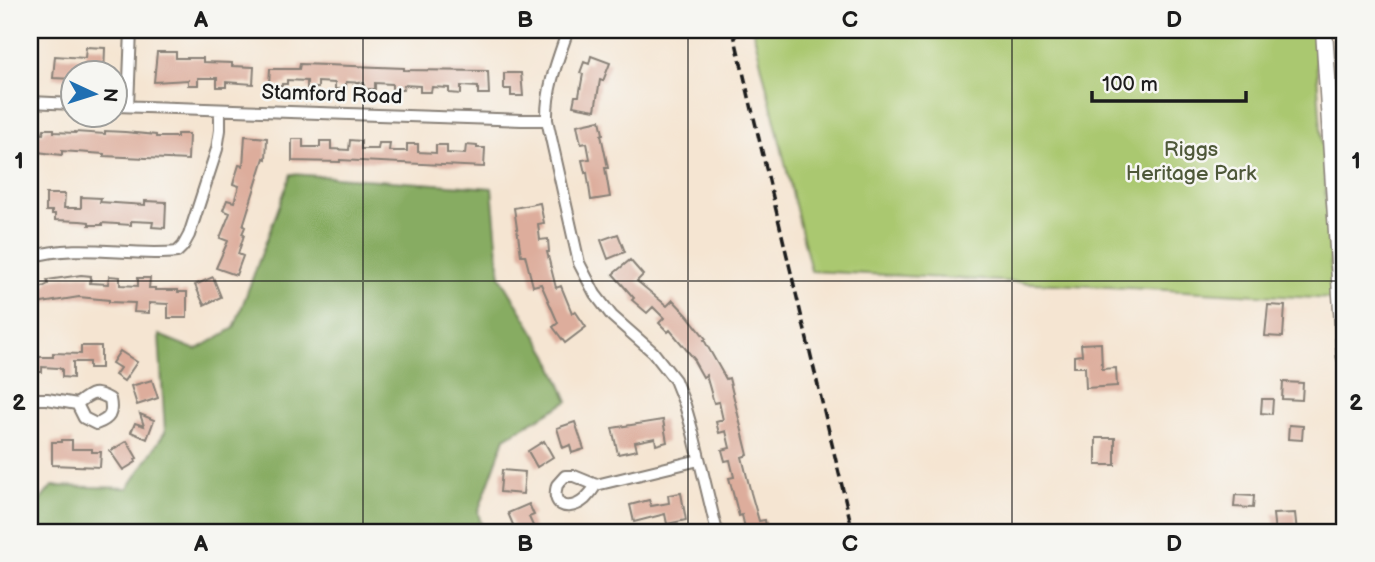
<svg xmlns="http://www.w3.org/2000/svg" width="1375" height="562" viewBox="0 0 1375 562" font-family="'Balsamiq Sans',sans-serif">
	<style>
		.green { fill: #aac870; stroke: #637246; stroke-width: 2 }
		.forest { fill: #87ac62; stroke: #52643f; stroke-width: 2 }
		.building { fill: #ddad9c }
		.lines { fill: none; stroke-linecap: round; stroke-linejoin: round }
		.minor-casing { stroke: #888077; stroke-width: 14 }
		.secondary-casing { stroke: #888077; stroke-width: 19 }
		.minor { stroke: #fff; stroke-width: 10 }
		.secondary { stroke: #fff; stroke-width: 16 }
		.rail { stroke: #1c1c1c; stroke-width: 3.5; stroke-dasharray: 10 5; stroke-linecap: butt }
		.grid { fill: none; stroke: #1c1c1c; stroke-width: 2; stroke-opacity: 0.55 }
		.labels { text-anchor: middle; stroke-width: 5; stroke-linejoin: round; paint-order: stroke }
		.street-label { font-size: 21px; fill: #1c1c1c; stroke: #f6f6f2 }
		.park-label { font-size: 21px; fill: #4e5839; stroke: #f6f6f2 }
		.neatline { fill: none; stroke: #1c1c1c; stroke-width: 2.5 }
		.grid-label { font-size: 23px; text-anchor: middle; font-weight: bold; fill: #1c1c1c }
	</style>
	<rect width="100%" height="100%" fill="#f6f6f2"/>
	<filter id="ink" filterUnits="userSpaceOnUse"><feTurbulence type="fractalNoise" baseFrequency=".0143" numOctaves="2"/><feDisplacementMap in="SourceGraphic" scale="14" xChannelSelector="R" yChannelSelector="G"/><feConvolveMatrix kernelMatrix="1 2 1 2 8 2 1 2 1" color-interpolation-filters="sRGB"/></filter>
	<filter id="wash" filterUnits="userSpaceOnUse"><feTurbulence type="fractalNoise" baseFrequency=".00686" numOctaves="4" result="noise"/><feDisplacementMap in="SourceGraphic" scale="28" xChannelSelector="R" yChannelSelector="G"/><feGaussianBlur stdDeviation="1.57" result="paint"/><feColorMatrix in="noise" values="0 0 0 0 0 0 0 0 0 0 0 0 0 0 0 0 0 1.4 0 .05"/><feComposite in="paint" operator="in"/></filter>
	<g filter="url(#wash)">
		<rect width="100%" height="100%" fill="#f5e5d2"/>
		<path class="green" d="M753,30H1314L1333,299L811,271Z"/>
		<path class="forest" d="M291,174L492,188L500,276L548,355L568,401L505,438L478,512L483,532H30V513L52,486L128,488L165,432L159,335L196,350L234,328Z"/>
		<g id="blocks">
			<path class="building" d="M86,47L105,48L104,74L73,71V79L53,78L55,56L85,58Z
				M157,52H176V58H203V62L232,63V66L254,67L253,84L226,82V87H217V78H198V85H188V80L154,82Z
				M591,56L610,63L603,81L600,80L595,110L573,106L575,96H579L583,74L580,73L584,62L589,64Z
				M300,64L404,68V70L488,71L489,94H478V87L461,86V94L449,93V88L432,87L431,92H420V86L404,85L403,90H392V84L375,83V89H364V83L346,82V89H335V83L318,82V88H307V81L287,80V84H282V86H274V84H269L270,69H299Z
				M504,73H521L523,96H511V89H504Z
				M600,120L603,134L601,135L608,168H605L610,197L591,200L587,172L585,173L582,160L590,159L587,143L581,144L577,125Z
				M44,129H54V132L75,133V132L105,134V131L125,132L156,135V137H177V134H189L188,160L104,156V154L62,151V155L30,151V133L43,134Z
				M245,136L267,138L266,159L264,158L243,226L245,227L242,234L244,235L238,254L243,256L236,275L216,268L228,241L220,238L230,213L223,210L227,200L234,202L239,186L233,184L239,165L243,166Z
				M292,139H303V147H320V141H331V149L349,150L350,140L361,141V149H378L379,143H390L389,151H407V144H418V152L436,153V145H447V153L465,154L466,145L477,146V148H485L484,167L340,160V162L292,161Z
				M46,194H65L64,208H81V197L101,198L100,202L145,205V201L166,202L165,228L152,227L153,222L131,221V225L102,223V225H89V222L80,221L55,220V214H52V211H46Z
				M540,203L544,223L538,224L540,240L548,239L549,252H547L556,288L561,286L572,313L575,311L586,327L565,343L553,327L558,323L541,284L533,286L525,255H521L514,208Z
				M618,234L625,252L608,259L601,240Z
				M630,260L643,275L637,281L667,306L673,300L687,315L706,339L704,340L726,379L729,378L748,455L742,457L751,493L759,521L765,520L767,532H746L742,515L739,516L729,478L734,477L730,460L725,461L722,450L730,448L726,431L719,433L716,422L723,420L719,402L714,403L706,375L703,377L694,361L695,360L670,330L668,332L659,323L664,318L653,307L647,313L632,300L634,298L613,274Z
				M81,275L91,276L90,283L108,284L109,276L120,277V285L138,286V278H150L149,288H155V290H178V292H187V318H168V304L149,303V313L134,312L135,303L109,302V300L79,297L42,303L30,309V294L48,284L47,280Z
				M213,277L221,297L204,305L195,285Z
				M1268,305L1285,306L1283,337L1265,336Z
				M1101,343L1102,369L1116,368L1117,386L1086,388L1085,367H1074V356L1082,355L1081,344Z
				M81,346H101V368H89V362H73V378L62,377V369H60L59,368L42,367V372H30V357H53V353L81,354Z
				M120,351L137,362L124,381L115,375L120,368L112,363Z
				M152,380L158,398L137,405L131,386Z
				M1283,382L1303,383L1302,400L1282,399Z
				M1262,399H1273L1272,414L1261,413Z
				M140,414L154,420L147,439L131,432L135,423L144,426Z
				M663,420L667,442L656,445L655,438L635,442L637,450L618,454L612,428Z
				M575,422L584,449L572,453L570,445L563,448L557,428Z
				M1289,425L1303,426L1302,440L1288,439Z
				M1096,438H1115V465H1096Z
				M61,440H72V449H92V452H101L100,467L52,465V442H61Z
				M127,441L137,458L135,459L136,462L123,470L110,451Z
				M544,441L553,457L537,467L528,451Z
				M502,470L525,472L523,494L500,492Z
				M681,493L686,520L667,524L665,514L634,522L630,505L649,500L651,506L669,503L668,495Z
				M1235,495L1254,496L1253,508L1234,507Z
				M529,504L534,515L529,517L534,528L524,532H516L508,513Z
				M1295,513L1297,532H1275L1273,514Z"/>
		</g>
	</g>
	<g filter="url(#ink)">
		<use href="#blocks" fill-opacity="0" stroke="#888077" stroke-width="2"/>
		<g class="lines">
			<defs>
				<path id="minor" d="M568,30C558,59 546,88 547,120L579,263L595,294L612,316L653,352L675,380L685,405L693,433L717,532
					M30,102L74,104
					M116,106L522,120H547
					M128,106L131,30
					M30,257C80,242 127,257 177,252L183,246L189,235L217,149L220,130V110
					M30,399H47L77,404C91,393 94,390 110,399C113,414 110,419 96,424L84,418L77,404
					M596,485L574,476H565L557,485C556,489 555,493 556,497C560,512 577,506 585,499C589,495 593,490 596,485L699,460"/>
				<path id="secondary" d="M1324,30L1345,357"/>
			</defs>
			<use href="#minor" class="minor-casing"/>
			<use href="#secondary" class="secondary-casing"/>
			<use href="#minor" class="minor"/>
			<use href="#secondary" class="secondary"/>
			<path class="rail" d="M733,30L853,532"/>
		</g>
	</g>
	<path class="grid" d="M363,30V532M688,30V532M1012,30V532M30,281H1345"/>
	<g class="labels">
		<g class="street-label">
			<text transform="translate(332 94) rotate(2)" y="7">Stamford Road</text>
		</g>
		<g class="park-label">
			<text x="1191" y="156">Riggs<tspan x="1191" dy="24">Heritage Park</tspan></text>
		</g>
	</g>
	<rect width="1375" height="562" fill="none" stroke="#f6f6f2" stroke-width="77"/>
	<g transform="translate(94 94) rotate(94)"><circle r="33" fill="#f6f6f2" stroke="#9f9f9c" stroke-width="2"/>
	<path d="M0-5L12 26L0 18L-12 26Z" fill="#1f6fb2"/>
	<text y="-10" font-size="19" font-weight="bold" text-anchor="middle" fill="#1c1c1c">N</text>
	</g>
	<path d="M1092 91v10h154v-10" fill="none" stroke="#1c1c1c" stroke-width="3.5"/>
	<text x="1102" y="91" font-size="21" fill="#1c1c1c" stroke="#f6f6f2" stroke-width="5" paint-order="stroke">100 m</text>
	<rect x="38" y="38" width="1298" height="486" class="neatline"/>
	<g class="grid-label">
		<text x="201" y="27">A</text>
		<text x="525" y="27">B</text>
		<text x="850" y="27">C</text>
		<text x="1174" y="27">D</text>
		<text x="19" y="168">1</text>
		<text x="1356" y="168">1</text>
		<text x="19" y="410">2</text>
		<text x="1356" y="410">2</text>
		<text x="201" y="551">A</text>
		<text x="525" y="551">B</text>
		<text x="850" y="551">C</text>
		<text x="1174" y="551">D</text>
	</g>
</svg>
